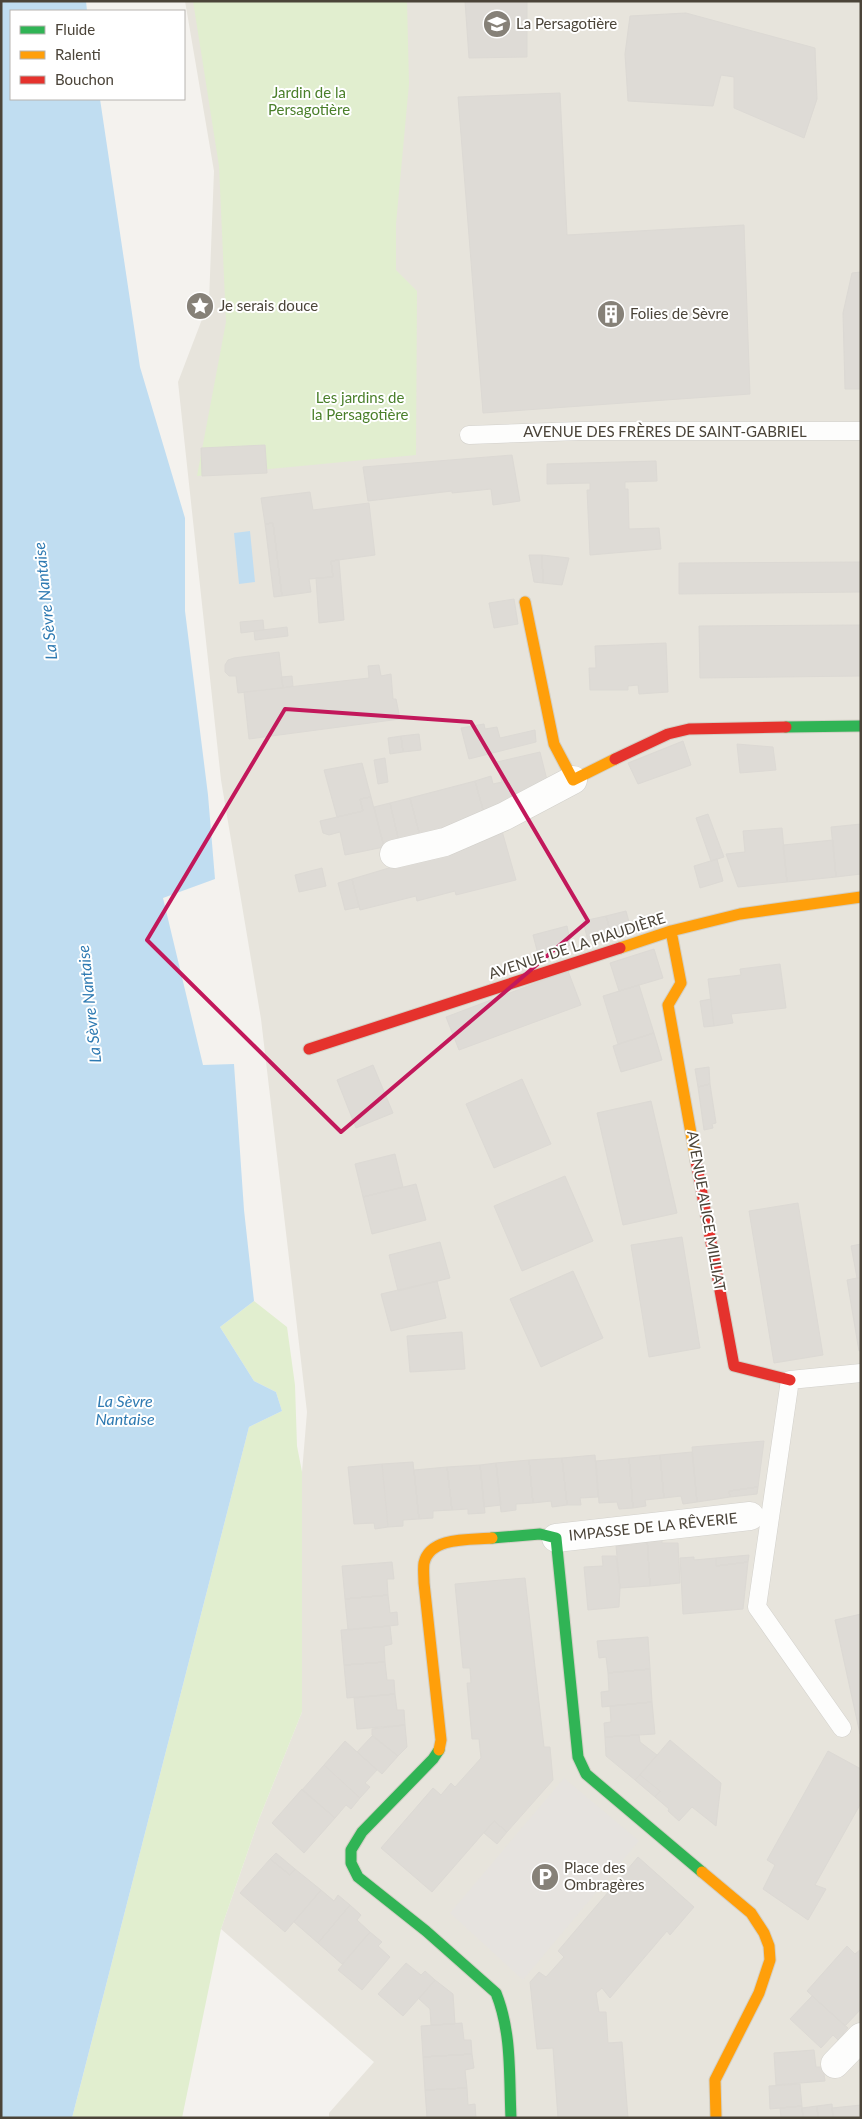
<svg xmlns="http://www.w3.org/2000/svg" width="862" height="2119" viewBox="0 0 862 2119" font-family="Lato,sans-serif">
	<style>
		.residential { fill: #e7e4dc }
		.green { fill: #e1eecf }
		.parking { fill: #e6e3df }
		.water { fill: #c0ddf1 }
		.building { fill: #dedbd6; stroke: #dcd9d4 }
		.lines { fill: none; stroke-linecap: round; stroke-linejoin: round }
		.lane-casing { stroke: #d2d0cb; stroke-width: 19 }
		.street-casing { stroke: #d2d0cb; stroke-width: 29 }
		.fast-casing { stroke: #d3cfc5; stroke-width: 13 }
		.slow-casing { stroke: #d3cfc5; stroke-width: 13 }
		.jam-casing { stroke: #d3cfc5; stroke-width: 13 }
		.lane { stroke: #fdfdfc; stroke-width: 18 }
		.street { stroke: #fdfdfc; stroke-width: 28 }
		.fast { stroke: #30b455; stroke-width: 11 }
		.slow { stroke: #ff9f0a; stroke-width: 11 }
		.jam { stroke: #e5322d; stroke-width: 11 }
		.marked { fill: none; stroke: #c2185b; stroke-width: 4; stroke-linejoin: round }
		.labels { text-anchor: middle; stroke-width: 4; stroke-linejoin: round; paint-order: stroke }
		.poi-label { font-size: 15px; fill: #4b4439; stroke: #fff; text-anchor: start }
		.park-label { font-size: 15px; fill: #4a7f2a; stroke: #fff }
		.street-label { font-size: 15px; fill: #4b4439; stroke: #fff }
		.water-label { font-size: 16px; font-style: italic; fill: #2e7ab2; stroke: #fff }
	</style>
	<rect width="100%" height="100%" fill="#f4f2ee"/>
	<path class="residential" d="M185,1H861V2118H329V2113L374,2062L221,1929L259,1819L302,1712V1472L307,1412L261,1019L221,780L178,382L209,301L214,171Z"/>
	<path class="green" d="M193,1H407L409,84L396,224V270L417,291L416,455L197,476L226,322L219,166Z
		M254,1301L287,1327L295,1385L297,1446L302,1472V1712L259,1819L221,1929L182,2118H72L249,1427L282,1411L276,1392L254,1381L220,1327Z"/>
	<path class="parking" d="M564,1778L639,1841L523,1980L450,1913Z"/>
	<path class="water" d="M1,1H86L87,11H11V99H100L140,367L185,518V611L208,795L215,879L163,898L203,1065L234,1064L244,1210L254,1301L220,1327L254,1381L276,1392L282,1411L249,1427L72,2118H1Z
		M250,531L255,582L239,584L234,533Z"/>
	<path class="building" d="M465,1H527V57L469,58Z
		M686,13L815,48L817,99L804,138L734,108V77L721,75L713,106L628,101L625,54L630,16Z
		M560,93L567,235L744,225L750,394L483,413L458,97Z
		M861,272V389H845L843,313L852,273Z
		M265,445L267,473L202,476L201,448Z
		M512,455L520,501L493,505L491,489L452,493V491L368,501L363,467Z
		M656,461L657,481L625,482V489H628L629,529L659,528L661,549L590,555L587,490H590V483L547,484V464Z
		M310,492L313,510L369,503L375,555L331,561L333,577L309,579L311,592L282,596L273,523L265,524L261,498Z
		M273,523L282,596L274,597L265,524Z
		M529,555H542L543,583L534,582Z
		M542,555L569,558L562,585L543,583Z
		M339,560L344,620L319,623L316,578L333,577L331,561Z
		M861,562V592L679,594V563Z
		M514,599L518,624L494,628L489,603Z
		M263,620L264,630L241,633L240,622Z
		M861,625V676L700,678L699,626Z
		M287,627L288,636L255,640L254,631Z
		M666,643L668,692L639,694L638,685L628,686V690H590L589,668H596L595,646Z
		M279,652L283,688L238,693L236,676H229L225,672V665L228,660L234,658Z
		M379,665L381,676L391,674L393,699H396L400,719L249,739L244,692L369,678L368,666Z
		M292,676L293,686L283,688L281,677Z
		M484,724L485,729L497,727L500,738L535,730L536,742L469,759L461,728Z
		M419,734L421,750L403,752L401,736Z
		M401,736L403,752L390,754L388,738Z
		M683,741L691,765L638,784L628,763Z
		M737,744L773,747L776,770L740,773Z
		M540,752L548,784L485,817L475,781L491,776L493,784L502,782L497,762Z
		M385,758L388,782L378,784L374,760Z
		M362,763L371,797L360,799L363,811L337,817L324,770Z
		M475,781L485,817L420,836L410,798Z
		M371,797L384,847L345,855L340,832L329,835L323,833L320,821L363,811L360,799Z
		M410,798L420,836L399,842L390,803Z
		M390,803L399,842L384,847L374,807Z
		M708,814L724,857L711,861L696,818Z
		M500,824L516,880L456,895L455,891L417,901L416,896L360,910L352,879L449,850Z
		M861,824V874L836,877L831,827Z
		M782,828L787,882L738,887L726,854L745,852L743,831Z
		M833,840L836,877L787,882L783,845Z
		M717,859L723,881L700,888L694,866Z
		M322,868L326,886L299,892L295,875Z
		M352,879L359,907L345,910L338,883Z
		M626,911L631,929L611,934L606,916Z
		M606,916L611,934L588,941L583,921Z
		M567,926L571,945L538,954L533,935Z
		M654,949L663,978L619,991L610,963Z
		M780,964L786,1008L731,1014L733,1023L714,1026L708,979L741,975L740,969Z
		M568,971L581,1005L459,1050L446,1017Z
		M639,985L654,1033L618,1044L603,996Z
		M711,999L714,1026L704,1027L700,1001Z
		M654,1033L662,1060L621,1072L613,1046Z
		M373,1065L393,1113L356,1128L337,1080Z
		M709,1067L710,1084L698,1087L695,1069Z
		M522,1079L551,1144L494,1168L466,1104Z
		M710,1084L716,1123L712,1124L713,1128L704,1130L698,1087Z
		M651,1101L677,1213L623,1225L597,1113Z
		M395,1154L403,1187L363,1197L355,1164Z
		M565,1176L593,1241L522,1271L494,1206Z
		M416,1184L426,1220L372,1234L363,1197Z
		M798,1203L823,1355L774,1363L749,1211Z
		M682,1237L700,1348L649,1357L631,1245Z
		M440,1242L450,1278L398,1291L389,1255Z
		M861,1244V1278H857L851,1246Z
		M573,1271L603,1338L541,1367L510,1299Z
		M857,1278H861V1351H859L847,1280Z
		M437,1281L446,1318L391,1331L381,1294Z
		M462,1332L465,1369L410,1372L407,1336Z
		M764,1441L758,1487L729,1491L730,1497L697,1502L692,1447Z
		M692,1452L697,1502L683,1504L681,1496L664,1498L660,1455Z
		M595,1455L598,1497L580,1498L581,1505H567L562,1458Z
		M660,1455L664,1498L645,1500L646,1506L633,1508L629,1458Z
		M562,1458L567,1505L552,1507L551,1501L533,1503L529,1460Z
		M629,1458L633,1508L619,1509L617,1502L599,1503L596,1461Z
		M529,1460L533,1503L516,1504V1510L501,1512L496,1463Z
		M413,1462L419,1519L403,1520V1526L388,1527L382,1464Z
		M496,1463L501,1505L484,1507L480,1465Z
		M382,1464L388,1527L375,1529L374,1523L354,1524L348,1467Z
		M480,1465L485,1513L468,1514V1509L452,1510L447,1467Z
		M447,1467L452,1510L433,1511V1518L419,1519L414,1470Z
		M758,1487L757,1494L730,1497L729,1491Z
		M662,1536V1543H678L680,1583L650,1586L647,1537Z
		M647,1537L650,1586L620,1588L616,1546L632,1545V1538Z
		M749,1555L748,1562L716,1566V1558Z
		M602,1556H616L620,1588L619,1607L588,1610L584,1567L603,1566Z
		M694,1557V1560L716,1558V1566L748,1562L743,1609L683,1614L680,1558Z
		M392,1562L394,1579H387L388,1595L345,1599L342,1566Z
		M525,1578L544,1747H550L553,1780L507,1832L494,1821L432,1892L381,1848L433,1788L441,1795L451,1783L455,1787L481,1758L479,1739H472L467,1683H471L470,1668H463L455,1584Z
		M388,1595L390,1613L397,1612L398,1625L348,1630L345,1599Z
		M861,1614V1734H860L835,1620Z
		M390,1626L392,1644L384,1646L385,1662L344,1665L341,1630Z
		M648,1637L650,1669L608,1673L606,1657L599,1658L597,1641Z
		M385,1662L387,1680H394L395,1694L347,1698L344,1665Z
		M650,1669L652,1702L602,1707L601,1692L609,1691L608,1673Z
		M395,1694L397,1710H404L405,1725L357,1729L354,1698Z
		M652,1702L655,1734L605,1737L604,1723L611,1722L610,1706Z
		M405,1725L407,1747L398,1756L372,1735V1729Z
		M639,1735L640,1742L657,1755L635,1780L606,1756L605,1737Z
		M372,1736L398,1756L382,1774L357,1752Z
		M670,1740L721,1783L716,1826L692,1807L679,1821L668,1811L669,1809L655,1797L660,1791L640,1775Z
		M345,1741L377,1770L365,1783L370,1787L360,1798L324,1765Z
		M828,1751L861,1769V1803L815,1885L826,1889L808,1920L763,1889L775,1865L767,1860Z
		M324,1765L360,1798L351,1809L346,1805L335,1818L302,1790Z
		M640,1775L660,1791L655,1797L635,1780Z
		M302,1789L335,1818L304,1853L272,1823Z
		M494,1821L507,1832L497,1844L484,1833Z
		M276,1853L295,1869L290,1875L270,1859Z
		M638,1857L694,1907L670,1935L667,1931L610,1998L602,1988L596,1993L599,2012H606L608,2043L622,2042L628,2118H558L553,2048L537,2049L530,1982L539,1972L546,1977L564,1957L558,1951Z
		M270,1859L290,1875L295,1869L321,1890L285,1932L240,1893Z
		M321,1890L334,1901L338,1895L350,1905L318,1943L294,1922Z
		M350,1905L361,1915L357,1920L370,1932L342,1964L318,1943Z
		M370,1932L382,1942L378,1946L390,1957L362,1990L338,1970Z
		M847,1946L855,1954L861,1949V2009L845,2026L807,1991Z
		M406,1963L421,1975L425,1971L435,1980L403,2016L378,1994Z
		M435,1980L453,1994L455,2024L431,2025L430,2009L419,1999Z
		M812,1996L848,2028L838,2040L833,2035L821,2048L790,2019Z
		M462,2023L464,2040H471L472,2054L423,2057L421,2026Z
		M814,2050L816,2067H823L825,2081L776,2085L774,2053Z
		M472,2054L474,2068L465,2070L467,2088L425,2090L423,2057Z
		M800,2084L802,2106L770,2109L769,2086Z
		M467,2088L468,2105L475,2104L476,2118H427L425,2090Z
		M832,2104L833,2118H818L817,2106Z
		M861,2105V2118H833L832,2108Z
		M802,2106L803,2118H781L780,2108Z
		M817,2106L818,2118H803L802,2108Z"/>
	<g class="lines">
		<defs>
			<path id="lane" d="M469,435L580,431H861
				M842,1728L757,1607L790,1380L861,1373"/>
			<path id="street" d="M394,854L445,842L505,816L573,780
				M556,1538L750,1516
				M835,2064L861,2037"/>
			<path id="fast" d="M786,727L861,726
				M492,1538L540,1534L556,1538L578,1757L586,1774L702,1872
				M439,1750L433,1759L362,1832L351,1850V1863L358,1877L426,1931L496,1993C512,2033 509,2076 511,2118"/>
			<path id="slow" d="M525,602L554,744L573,780L615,759
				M671,931L681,983L668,1005L696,1161
				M620,948L671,931L740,914L861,897
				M439,1750L441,1740L424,1583C424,1577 423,1569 424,1563C430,1536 472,1540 492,1538
				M702,1872L751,1913L764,1933L769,1946L770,1960L759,1993L715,2080L716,2118"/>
			<path id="jam" d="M615,759L668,734L689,729L786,727
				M309,1049L620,948
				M696,1161L734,1366L790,1380"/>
		</defs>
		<use href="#lane" class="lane-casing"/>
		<use href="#street" class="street-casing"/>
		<use href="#fast" class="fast-casing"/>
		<use href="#slow" class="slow-casing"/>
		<use href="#jam" class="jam-casing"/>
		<use href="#lane" class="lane"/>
		<use href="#street" class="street"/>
		<use href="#fast" class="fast"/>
		<use href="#slow" class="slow"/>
		<use href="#jam" class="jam"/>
	</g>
	<path class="marked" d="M285,709L471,722L588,921L341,1132L147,940Z"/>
	<defs>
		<symbol id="school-disc" viewBox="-11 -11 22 22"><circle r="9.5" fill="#868178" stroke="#fff"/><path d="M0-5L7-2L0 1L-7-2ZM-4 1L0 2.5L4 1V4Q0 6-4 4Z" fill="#fff"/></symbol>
		<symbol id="sight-disc" viewBox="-11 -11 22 22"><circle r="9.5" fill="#868178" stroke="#fff"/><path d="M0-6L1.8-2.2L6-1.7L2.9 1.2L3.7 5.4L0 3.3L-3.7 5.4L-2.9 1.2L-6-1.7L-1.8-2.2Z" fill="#fff"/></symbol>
		<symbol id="building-disc" viewBox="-11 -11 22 22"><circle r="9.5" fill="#868178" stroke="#fff"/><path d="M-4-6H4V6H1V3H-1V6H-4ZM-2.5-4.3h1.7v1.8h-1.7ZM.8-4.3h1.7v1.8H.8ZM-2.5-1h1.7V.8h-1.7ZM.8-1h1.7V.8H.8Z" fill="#fff"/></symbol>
		<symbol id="parking-disc" viewBox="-11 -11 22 22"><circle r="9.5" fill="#868178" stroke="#fff"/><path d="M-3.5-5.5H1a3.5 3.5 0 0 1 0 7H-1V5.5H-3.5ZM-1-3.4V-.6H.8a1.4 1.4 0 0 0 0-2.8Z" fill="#fff"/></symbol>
	</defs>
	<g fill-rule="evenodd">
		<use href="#school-disc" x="481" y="8" width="32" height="32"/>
		<use href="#sight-disc" x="184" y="290" width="32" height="32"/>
		<use href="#building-disc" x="595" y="298" width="32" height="32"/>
		<use href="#parking-disc" x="529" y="1861" width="32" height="32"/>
	</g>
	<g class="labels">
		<g class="poi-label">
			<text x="516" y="29">La Persagotière</text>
			<text x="219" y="311">Je serais douce</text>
			<text x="630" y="319">Folies de Sèvre</text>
			<text x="564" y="1873">Place des<tspan x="564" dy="17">Ombragères</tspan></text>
		</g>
		<g class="park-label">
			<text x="309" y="98">Jardin de la<tspan x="309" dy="17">Persagotière</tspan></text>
			<text x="360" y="403">Les jardins de<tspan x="360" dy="17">la Persagotière</tspan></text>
		</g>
		<g class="street-label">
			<text x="665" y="437">AVENUE DES FRÈRES DE SAINT-GABRIEL</text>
			<text transform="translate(577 946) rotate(-18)" y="5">AVENUE DE LA PIAUDIÈRE</text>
			<text transform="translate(706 1211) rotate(80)" y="5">AVENUE ALICE MILLIAT</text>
			<text transform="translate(653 1527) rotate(-6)" y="5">IMPASSE DE LA RÊVERIE</text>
		</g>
		<g class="water-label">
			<text transform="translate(45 601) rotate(-96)" y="6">La Sèvre Nantaise</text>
			<text transform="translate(89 1004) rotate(-96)" y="6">La Sèvre Nantaise</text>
			<text x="125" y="1407">La Sèvre<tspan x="125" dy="18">Nantaise</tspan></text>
		</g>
	</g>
	<rect width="862" height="2119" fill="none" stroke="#4b4439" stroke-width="5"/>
	<rect x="10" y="10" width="175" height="90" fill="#ffffff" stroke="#b7b4b0"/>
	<rect x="20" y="26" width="25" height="8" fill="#30b455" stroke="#b7b4b0"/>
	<text x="55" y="35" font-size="15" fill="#4b4439">Fluide</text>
	<rect x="20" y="51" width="25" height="8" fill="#ff9f0a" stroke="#b7b4b0"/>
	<text x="55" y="60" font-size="15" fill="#4b4439">Ralenti</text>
	<rect x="20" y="76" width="25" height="8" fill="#e5322d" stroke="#b7b4b0"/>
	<text x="55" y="85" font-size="15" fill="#4b4439">Bouchon</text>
</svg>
